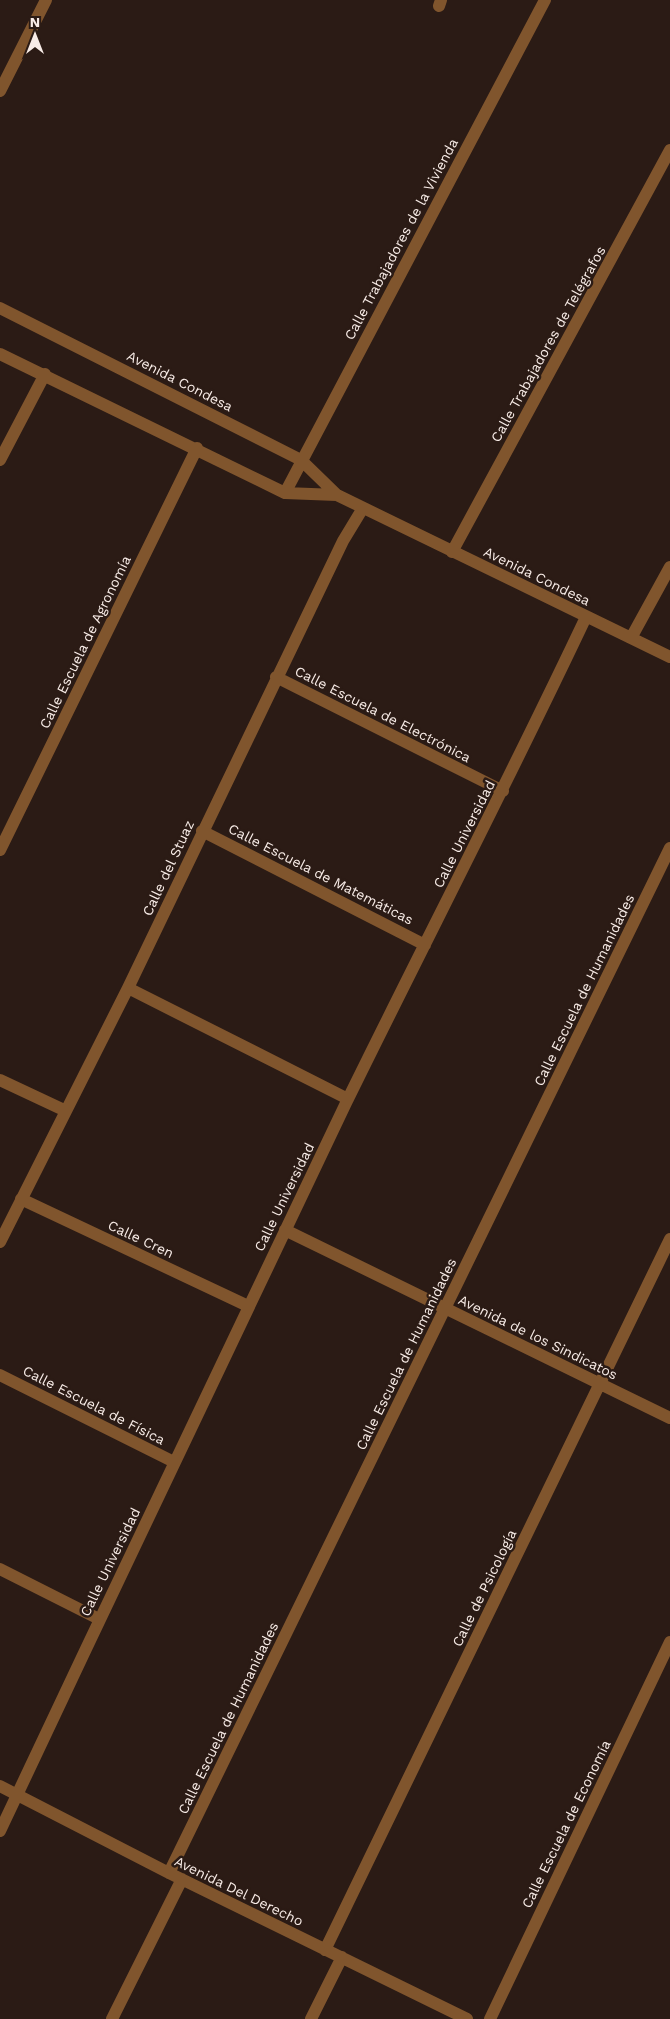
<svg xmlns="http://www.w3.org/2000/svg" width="670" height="2019" viewBox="0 0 670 2019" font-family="'Work Sans',sans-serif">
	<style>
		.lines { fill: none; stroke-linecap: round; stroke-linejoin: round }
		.minor { stroke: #80552d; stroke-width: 12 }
		.labels { text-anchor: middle; stroke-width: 5; stroke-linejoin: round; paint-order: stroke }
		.street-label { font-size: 14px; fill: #f8ece7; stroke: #2b1b15 }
	</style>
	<rect width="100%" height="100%" fill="#2b1b15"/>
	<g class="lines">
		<path class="minor" d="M439,6L441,0
			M0,91L46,0
			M0,308L301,460L337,495L670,657
			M0,354L285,493L337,495
			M0,460L45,374
			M285,493L545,0
			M452,552L670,150
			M631,638L670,567
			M276,677L503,791
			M202,831L425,945
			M0,850L197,448
			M128,988L348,1099
			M0,1080L66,1111
			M21,1199L248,1306
			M285,1230L670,1418
			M0,1242L128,988L343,541L363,508
			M0,1375L174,1462
			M0,1569L99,1619
			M0,1786L169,1873L467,2019
			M0,1831C115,1588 229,1344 346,1103C426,940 509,780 586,617
			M169,1873L670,848
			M325,1950L670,1239
			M112,2019L182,1879
			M311,2019L342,1957
			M490,2019L670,1642"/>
	</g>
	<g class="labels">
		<g class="street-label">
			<text transform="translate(401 239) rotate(-62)" y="5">Calle Trabajadores de la Vivienda</text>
			<text transform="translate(548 344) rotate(-61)" y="5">Calle Trabajadores de Telégrafos</text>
			<text transform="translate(180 381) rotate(27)" y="5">Avenida Condesa</text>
			<text transform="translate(537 576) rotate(26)" y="5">Avenida Condesa</text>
			<text transform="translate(85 642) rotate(-64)" y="5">Calle Escuela de Agronomía</text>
			<text transform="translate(383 714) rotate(27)" y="5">Calle Escuela de Electrónica</text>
			<text transform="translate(464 834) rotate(-63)" y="5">Calle Universidad</text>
			<text transform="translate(168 868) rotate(-65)" y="5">Calle del Stuaz</text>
			<text transform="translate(321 874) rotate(27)" y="5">Calle Escuela de Matemáticas</text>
			<text transform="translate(584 990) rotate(-64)" y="5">Calle Escuela de Humanidades</text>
			<text transform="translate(284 1197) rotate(-64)" y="5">Calle Universidad</text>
			<text transform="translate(141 1239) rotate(25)" y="5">Calle Cren</text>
			<text transform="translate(538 1337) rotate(26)" y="5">Avenida de los Sindicatos</text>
			<text transform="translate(406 1354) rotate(-64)" y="5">Calle Escuela de Humanidades</text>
			<text transform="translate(94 1405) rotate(27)" y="5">Calle Escuela de Física</text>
			<text transform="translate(110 1562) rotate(-64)" y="5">Calle Universidad</text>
			<text transform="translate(484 1588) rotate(-64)" y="5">Calle de Psicología</text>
			<text transform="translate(228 1718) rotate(-64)" y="5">Calle Escuela de Humanidades</text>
			<text transform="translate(566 1824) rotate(-64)" y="5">Calle Escuela de Economía</text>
			<text transform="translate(239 1891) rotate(26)" y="5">Avenida Del Derecho</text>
		</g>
	</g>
	<g transform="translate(35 35)" stroke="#2b1b15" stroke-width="4" paint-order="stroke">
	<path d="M0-4L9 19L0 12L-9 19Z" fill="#f8ece7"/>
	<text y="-8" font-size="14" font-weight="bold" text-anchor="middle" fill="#f8ece7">N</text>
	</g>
</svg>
